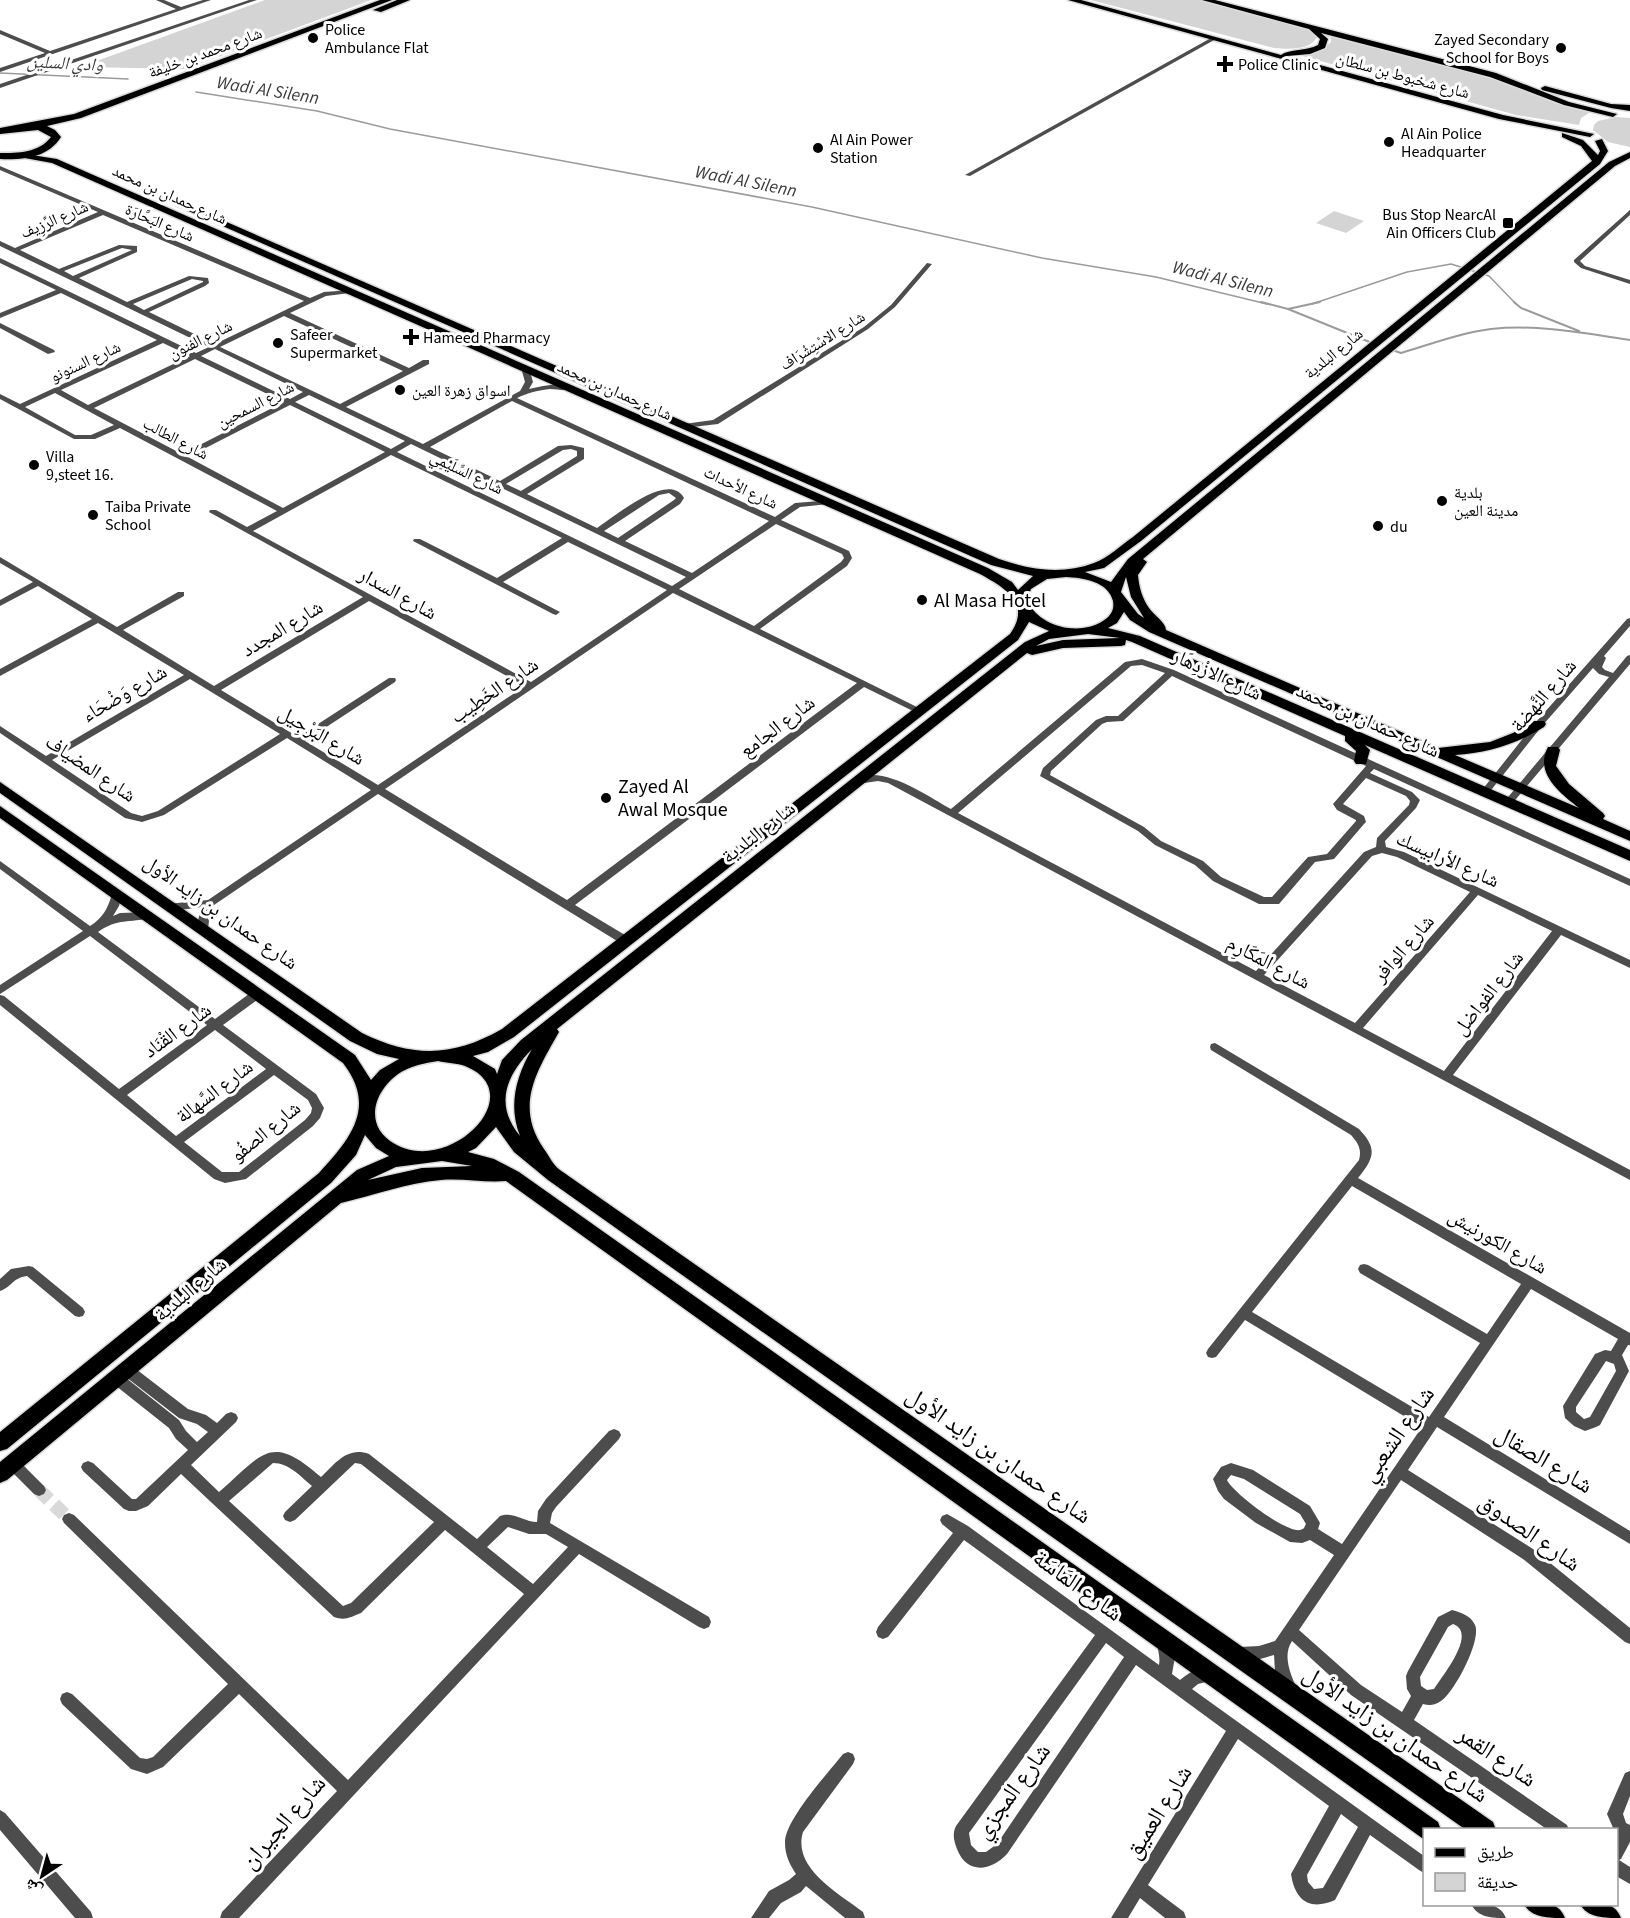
<svg xmlns="http://www.w3.org/2000/svg" width="1630" height="1918" viewBox="0 0 1630 1918" font-family="'Source Sans 3','Noto Naskh Arabic',sans-serif">
	<style>
		.green { fill: #d4d4d4 }
		.lines { fill: none; stroke-linecap: round; stroke-linejoin: round }
		.stream-far1 { stroke: #9b9b9b; stroke-width: 1.5 }
		.stream { stroke: #9b9b9b; stroke-width: 2 }
		.minor-tunnel { stroke: #d9d9d9; stroke-width: 14; stroke-dasharray: 14 7; stroke-linecap: butt }
		.major-casing { stroke: #dbdbdb; stroke-width: 3 }
		.highway-casing { stroke: #dbdbdb; stroke-width: 3 }
		.minor { fill: #4d4d4d; fill-rule: evenodd }
		.major { fill: #000; fill-rule: evenodd }
		.highway { fill: #000; fill-rule: evenodd }
		.poi-dot { fill: #000; stroke: #fff; stroke-width: 2 }
		.labels { text-anchor: middle; stroke-width: 6; stroke-linejoin: round; paint-order: stroke }
		.far-poi-label { font-size: 16px; fill: #000; stroke: #fff; text-anchor: start }
		.far-street-label { font-size: 16px; fill: #000; stroke: #fff }
		.far-water-label { font-size: 18px; font-style: italic; fill: #3c3c3c; stroke: #fff }
		.street-label { font-size: 20px; fill: #000; stroke: #fff }
		.poi-label { font-size: 20px; fill: #000; stroke: #fff; text-anchor: start }
		.near-street-label { font-size: 24px; fill: #000; stroke: #fff }
	</style>
	<rect width="100%" height="100%" fill="#fff"/>
	<path class="green" d="M265,0H371L186,69L80,67Z
		M1091,0H1206L1298,25L1311,30L1317,37C1310,51 1288,49 1274,48Z
		M1330,33L1505,79L1562,104L1592,111L1581,118L1579,125L1516,115L1295,54L1325,47L1331,42Z
		M1616,117L1630,118V147L1608,142L1593,130L1594,125L1598,121Z
		M1334,211L1364,221L1346,233L1316,223Z"/>
	<g class="lines">
		<path class="stream-far1" d="M0,73L128,79
			M196,92L317,111L390,129L812,207L1042,258L1156,277L1267,304
			M1312,304L1407,272L1451,264L1489,276L1516,304"/>
		<path class="stream" d="M1261,302L1288,309L1372,343
			M1514,302L1521,308L1579,331
			M1288,309L1320,302
			M1392,350L1401,353C1431,344 1460,333 1491,329C1537,324 1584,333 1630,340"/>
		<path class="minor-tunnel" d="M39,1490L69,1519"/>
		<defs>
			<path id="major" d="M1068,0H1081L1281,55C1289,49 1307,51 1318,45L1320,39L1309,29L1202,0H1215L1496,73L1569,102L1617,114L1613,117L1564,105L1490,77L1321,33L1328,39L1325,48L1310,54L1287,56L1503,115L1594,134L1590,137L1499,119Z
				M1545,86L1611,104L1630,105V111L1611,108L1542,90L1541,88Z
				M1562,133L1583,140L1598,155L1600,151L1595,141L1602,139L1608,151L1600,164L1141,541L1104,568L1085,572L1111,582L1128,559L1609,162L1630,152V158L1615,166L1143,559L1147,562L1138,575C1139,587 1142,598 1149,608C1154,615 1166,623 1166,630L1438,748L1490,742L1513,733L1534,721H1544L1546,724L1544,727C1517,744 1487,753 1455,755L1579,808C1560,793 1534,773 1548,747H1558L1560,750L1556,766L1569,784L1603,813L1605,816L1603,819L1630,831V841L1149,632L1130,620L1124,612L1117,623L1108,628L1140,636L1630,850V861L1365,745L1370,750L1366,764H1356L1354,761L1356,751L1345,741V736L1132,642L1126,640L1125,645L1121,646L1063,648L1032,655L1027,653L557,1029L559,1032C537,1071 514,1106 544,1149C550,1157 552,1164 560,1170L1493,1822L1496,1830H1466L548,1180L514,1152L496,1127L476,1148L468,1152L494,1159L519,1172L1438,1822L1441,1830H1424V1839L1422,1838L506,1181C485,1183 463,1178 441,1180C406,1183 375,1195 341,1203L7,1480L0,1483V1462L357,1170L389,1156L376,1148L365,1135L356,1155L331,1183L7,1449L0,1451V1432L319,1173C351,1138 377,1107 343,1063L0,818V806L355,1055L371,1080L380,1070L399,1059L377,1054L350,1041L0,793V782L362,1033C413,1058 453,1057 502,1029L1010,634C1032,603 1005,588 980,574L52,163L19,157V153L57,159L988,568L1012,582L1018,590L1033,576L991,565L175,205L183,203L999,559C1031,570 1062,575 1094,563C1108,558 1121,545 1133,537L1592,161L1581,146L1562,137ZM1066,577C1083,578 1108,581 1113,601C1114,607 1113,613 1107,618C1083,638 1039,628 1027,600L1031,589L1047,579ZM1126,577L1131,597L1144,618L1138,614L1121,592ZM1029,622L1049,631L1025,642L521,1040L502,1060L497,1074L495,1069L473,1056L488,1052L514,1037L1018,640ZM1088,634L1120,638L1063,640L1036,646L1049,639ZM532,1049C516,1076 508,1106 520,1136C494,1104 506,1076 532,1049ZM438,1061C447,1063 457,1063 465,1066C532,1093 450,1176 395,1144C361,1125 375,1087 403,1071C414,1065 426,1063 438,1061ZM442,1161L472,1166L422,1168L368,1180L396,1167Z
				M1524,1904C1541,1904 1558,1900 1565,1918C1549,1918 1531,1918 1524,1904Z
				M1580,1904C1597,1904 1614,1900 1621,1918C1605,1918 1587,1918 1580,1904Z"/>
			<path id="highway" d="M380,0H392L81,118L47,126L55,130L61,137C48,158 23,160 0,159V153C18,153 39,153 51,137L38,130L0,134V128L74,114Z
				M397,0H410L381,12L373,10Z"/>
		</defs>
		<use href="#major" class="major-casing"/>
		<use href="#highway" class="highway-casing"/>
		<path class="minor" d="M156,0H164L181,7L203,0H211L0,72V68L45,53L0,34V30L50,51L176,9Z
			M249,0H257L0,88V84Z
			M1211,38L1216,39L970,176L965,175Z
			M0,166L310,298L324,292L352,290V292L350,293L326,296L290,313L409,368L423,360H429V364L346,407L423,444L520,391L525,382L521,368L525,366L529,368L533,382L529,389C543,386 561,381 574,388C567,392 558,389 550,389C539,390 527,393 517,398L775,517L795,503L832,500V504H829L800,507L781,520L849,551L852,558L847,566L760,629L925,711L920,714L917,713L864,687L575,905L630,938L631,941L630,944H622L378,794L214,905L210,913L208,929L203,933L199,932C196,925 199,914 203,907L171,911L166,907L167,904L208,900L371,790L287,738L164,815L142,822L125,818L0,733V726L46,756L184,675L98,623L0,676V669L92,619L38,586L0,606V600L33,582L0,563V557L117,627L178,592H184V596L123,630L214,686L363,597L209,512L210,510H216L247,527L277,511L120,428L95,439H74L0,399V394L20,404L157,340L61,293L0,318V313L56,290L0,263V258L196,353L209,347L0,246V241L15,248L98,212L0,170ZM103,215L304,301L215,344L149,312L205,286L209,283L208,278L189,276L127,302L79,278L137,252V246L119,245L59,269L20,250ZM122,248L132,250L73,276L64,271ZM192,279L203,281V282L144,310L133,304ZM284,316L403,371L340,404L220,347ZM163,343L190,356L88,405L61,390ZM215,349L303,392L290,399L201,356ZM195,359L284,402L182,454L94,408ZM55,393L114,425L91,435H75L25,407ZM309,395L405,441L391,449L295,402ZM512,401L769,521L692,573L625,541L680,504L684,498C669,470 614,517 597,528L527,494L584,459V448L571,445L558,446L500,481L430,447ZM290,405L385,452L283,508L188,457ZM411,444L686,577L672,586L397,452ZM571,449L577,451V456L521,491L506,484L563,450ZM391,455L562,538L497,578L420,539H414L413,541L553,614L556,615L560,612L503,582L568,542L667,590L531,682L253,531ZM669,493L676,498L674,500L618,538L604,531L659,495ZM776,524L842,554L844,558L841,562L754,626L679,589ZM673,593L857,683L567,900L385,789ZM369,601L525,686L378,785L305,741L395,682L396,680L395,678H389L298,737L221,690ZM190,679L280,734L158,811L142,816L131,813L52,760Z
			M1630,210V215L1580,261L1585,266L1630,280V284L1581,268L1574,262V260Z
			M927,263L932,264L895,307L868,329L718,424L684,428L680,426L684,424L713,420L864,327L891,305Z
			M0,323L54,350L55,352L48,354L0,328Z
			M1630,618V626L1604,656L1606,658L1602,667L1605,670L1613,673L1627,656L1630,655V664L1511,805L1508,806L1503,803L1609,677L1599,674L1593,668L1542,726L1488,794H1482L1480,792L1482,790L1536,722L1627,619Z
			M1142,659L1174,670L1630,879V886L1374,769L1370,773L1412,792L1420,800L1416,808L1385,841L1386,847L1404,852L1630,960V968L1561,935L1453,1075L1630,1170V1180L888,783L878,781L858,784L853,781C879,761 927,796 951,809L1125,662ZM1142,665L1165,673L1118,716H1106L1096,720L1043,768L1040,776L1138,831L1155,845L1195,865L1213,881L1259,904H1279L1315,862L1334,859L1364,824L1366,822L1364,816L1343,804L1366,778L1406,796L1410,801L1409,805L1377,838L1376,847L1364,852L1256,971L958,813L1131,666ZM1172,676L1366,766L1333,804L1337,810L1356,820V821L1327,854L1308,857L1272,897H1264L1221,877L1203,861L1161,841L1144,827L1050,775L1051,771L1102,724L1107,722L1123,721ZM1382,853L1397,857L1470,892L1355,1023L1264,975L1372,856ZM1478,895L1552,931L1444,1071L1363,1028Z
			M0,861L90,926C103,918 108,908 112,894L117,890L122,894L119,906L113,916L120,913L151,912L152,915L151,918C129,923 118,918 98,932L215,1019L253,991H261L262,994L261,997L223,1025L316,1094L324,1108L320,1118L313,1126L246,1179L225,1183L214,1179L0,1005V995L4,996L119,1089L207,1025L90,936L0,994V985L83,931L0,869ZM215,1030L266,1069L176,1136L127,1095ZM274,1075L308,1100L312,1108L311,1113L305,1120L239,1172H222L184,1142Z
			M1215,1043L1359,1129C1378,1149 1374,1158 1358,1178L1630,1333V1345H1628L1622,1355L1629,1371L1600,1425L1596,1427L1585,1431L1574,1426L1565,1418L1563,1406L1595,1354L1605,1350L1611,1351L1618,1339L1531,1289L1444,1417L1630,1531V1544L1437,1427L1408,1470L1533,1549L1630,1628V1644L1625,1642L1523,1559L1401,1480L1299,1630L1361,1685L1402,1712L1411,1696L1407,1689L1406,1676L1408,1671L1438,1617L1452,1610C1462,1613 1470,1615 1475,1625C1482,1640 1454,1693 1441,1701C1435,1705 1430,1706 1423,1704L1414,1720L1567,1825L1569,1830H1548L1351,1695L1292,1641C1282,1656 1291,1675 1297,1689L1295,1694L1290,1696L1285,1694L1275,1671L1274,1655C1261,1659 1247,1664 1235,1659L1233,1654L1235,1649L1240,1647L1259,1646L1275,1641L1334,1555L1310,1540L1302,1543L1290,1542L1256,1523L1224,1499L1218,1491L1213,1479L1221,1467L1231,1463L1253,1470L1310,1506L1320,1523L1318,1529L1342,1544L1422,1427L1245,1320L1216,1357L1212,1358L1208,1357L1206,1353L1208,1349L1359,1160C1362,1149 1358,1143 1351,1135L1211,1050L1210,1047L1211,1044ZM1352,1186L1521,1284L1487,1334L1368,1265L1364,1264L1360,1265L1358,1269L1360,1273L1480,1343L1429,1417L1252,1312ZM1606,1361L1614,1364L1616,1371L1590,1417L1584,1419L1576,1412V1407ZM1231,1475L1244,1479L1300,1514L1306,1524C1304,1527 1305,1529 1300,1530C1286,1533 1233,1493 1227,1480ZM1453,1624C1478,1633 1442,1676 1434,1689L1427,1690L1421,1686L1420,1677L1448,1627Z
			M29,1266L33,1267L83,1308L85,1312L83,1316L79,1317L75,1316L27,1276C12,1278 12,1287 0,1291V1279L11,1269Z
			M127,1364L132,1366L188,1409L206,1415L217,1423L226,1414L231,1412L236,1414L238,1418L236,1422L191,1465L219,1492C263,1454 270,1432 321,1477C335,1464 347,1446 369,1454L477,1539L500,1516C513,1511 524,1522 537,1522L538,1511L546,1499L609,1431L614,1429L619,1431L621,1435L619,1439L556,1507L552,1513L550,1523L709,1617L711,1622L709,1627L704,1629L699,1627L579,1554L239,1918H220L222,1912L337,1791L239,1694L163,1767L147,1774L131,1769L62,1704L60,1699L62,1694L67,1692L72,1694L140,1758L147,1759L153,1757L228,1684L64,1523L62,1519L64,1515L69,1513L74,1515L348,1780L524,1594L445,1530L361,1613C351,1617 345,1621 334,1617L181,1474L148,1506L136,1511H129L124,1509L83,1471L81,1467L83,1463L88,1461L93,1463L132,1499H136L188,1450L176,1439L169,1428L111,1382L110,1378L111,1374L116,1372L121,1374L179,1420L186,1431L197,1442L208,1432L197,1424L179,1418L122,1374L121,1370L122,1366ZM273,1463C289,1463 300,1476 312,1486L285,1512L283,1516L285,1520L290,1522L295,1520L355,1463L361,1464L434,1522L351,1603L343,1606L229,1501ZM508,1527L529,1534H546L568,1547L533,1584L487,1547Z
			M13,1458L18,1460L44,1486L46,1490L44,1494L39,1496L34,1494L8,1468L6,1464L8,1460Z
			M947,1514L968,1526L1159,1665C1161,1654 1155,1647 1159,1638L1164,1636L1169,1638L1175,1657L1172,1674L1180,1680C1190,1672 1201,1665 1214,1670L1216,1675L1214,1680L1198,1684L1192,1689L1424,1856V1873L1419,1870L1370,1835L1335,1900C1310,1911 1295,1901 1291,1874L1329,1806L1238,1739L1148,1885L1184,1912L1186,1918H1165L1140,1898L1128,1918H1111L1226,1731L1136,1665L1007,1854C991,1871 967,1875 957,1849C954,1841 952,1834 956,1826L1095,1635L964,1540L888,1637L883,1639L878,1637L876,1632L878,1627L953,1533L942,1524L940,1520L942,1516ZM1106,1643L1124,1657L997,1844L986,1852H978L971,1845L969,1833ZM1341,1814L1358,1827L1323,1888L1314,1889L1308,1882L1307,1875Z
			M848,1752L853,1754L855,1759L853,1764L803,1832C792,1868 838,1893 863,1912L865,1918H845L806,1886L801,1892L781,1903L769,1918H751L769,1891L789,1880L796,1874C790,1865 785,1855 785,1843C784,1821 828,1773 843,1754Z
			M1630,1771V1796L1623,1814L1626,1823L1630,1825V1842L1621,1859L1619,1860L1630,1867V1884L1616,1876V1830H1614L1607,1814L1625,1773Z
			M0,1810L5,1813L91,1912L93,1918H75L0,1830Z
			M1471,1904C1485,1904 1500,1903 1506,1918C1492,1918 1478,1918 1471,1904Z"/>
		<use href="#major" class="major"/>
		<use href="#highway" class="highway"/>
	</g>
	<g class="poi-dot">
		<circle cx="313" cy="38" r="6"/>
		<circle cx="1561" cy="48" r="6"/>
		<path d="M1222 55h6v6h6v6h-6v6h-6v-6h-6v-6h6z"/>
		<circle cx="1389" cy="142" r="6"/>
		<circle cx="818" cy="148" r="6"/>
		<rect x="1502" y="217" width="12" height="12" rx="3"/>
		<path d="M408 328h6v6h6v6h-6v6h-6v-6h-6v-6h6z"/>
		<circle cx="278" cy="343" r="6"/>
		<circle cx="400" cy="390" r="6"/>
		<circle cx="34" cy="465" r="6"/>
		<circle cx="1442" cy="501" r="6"/>
		<circle cx="93" cy="515" r="6"/>
		<circle cx="1378" cy="526" r="6"/>
		<circle cx="922" cy="600" r="6"/>
		<circle cx="606" cy="798" r="6"/>
	</g>
	<g class="labels">
		<g class="far-poi-label">
			<text x="325" y="35">Police<tspan x="325" dy="18">Ambulance Flat</tspan></text>
			<text x="1549" y="45" text-anchor="end">Zayed Secondary<tspan x="1549" dy="18">School for Boys</tspan></text>
			<text x="1238" y="70">Police Clinic</text>
			<text x="1401" y="139">Al Ain Police<tspan x="1401" dy="18">Headquarter</tspan></text>
			<text x="830" y="145">Al Ain Power<tspan x="830" dy="18">Station</tspan></text>
			<text x="1496" y="220" text-anchor="end">Bus Stop NearcAl<tspan x="1496" dy="18">Ain Officers Club</tspan></text>
			<text x="290" y="340">Safeer<tspan x="290" dy="18">Supermarket</tspan></text>
			<text x="423" y="343">Hameed Pharmacy</text>
			<text x="412" y="396">اسواق زهرة العين</text>
			<text x="46" y="462">Villa<tspan x="46" dy="18">9,steet 16.</tspan></text>
			<text x="1454" y="498">بلدية<tspan x="1454" dy="18">مدينة العين</tspan></text>
			<text x="105" y="512">Taiba Private<tspan x="105" dy="18">School</tspan></text>
			<text x="1390" y="532">du</text>
		</g>
		<g class="far-street-label">
			<text transform="translate(205 52) rotate(-20)" y="6">شارع محمد بن خليفة</text>
			<text transform="translate(1403 75) rotate(15)" y="6">شارع شخبوط بن سلطان</text>
			<text transform="translate(170 194) rotate(24)" y="6">شارع حمدان بن محمد</text>
			<text transform="translate(54 219) rotate(-23)" y="6">شارع الرِّزِيف</text>
			<text transform="translate(160 222) rotate(23)" y="6">شارع البَحَّارَة</text>
			<text transform="translate(200 339) rotate(-26)" y="6">شارع الفنون</text>
			<text transform="translate(822 340) rotate(-32)" y="6">شارع الاسْتِشْرَاف</text>
			<text transform="translate(1333 353) rotate(-39)" y="6">شارع البلدية</text>
			<text transform="translate(85 361) rotate(-25)" y="6">شارع السنونو</text>
			<text transform="translate(615 390) rotate(24)" y="6">شارع حمدان بن محمد</text>
			<text transform="translate(255 404) rotate(-27)" y="6">شارع السمحين</text>
			<text transform="translate(176 438) rotate(28)" y="6">شارع الطالب</text>
			<text transform="translate(467 472) rotate(26)" y="6">شارع السِّلَيْمِي</text>
			<text transform="translate(741 487) rotate(25)" y="6">شارع الأحداث</text>
		</g>
		<g class="far-water-label">
			<text transform="translate(65 63) rotate(3)" y="6">وادي السلين</text>
			<text transform="translate(268 90) rotate(9)" y="6">Wadi Al Silenn</text>
			<text transform="translate(746 181) rotate(11)" y="6">Wadi Al Silenn</text>
			<text transform="translate(1223 279) rotate(14)" y="6">Wadi Al Silenn</text>
		</g>
		<g class="street-label">
			<text transform="translate(398 593) rotate(29)" y="7">شارع السدار</text>
			<text transform="translate(282 628) rotate(-31)" y="7">شارع المجدد</text>
			<text transform="translate(1217 674) rotate(25)" y="7">شارع الازْدِهَار</text>
			<text transform="translate(494 690) rotate(-34)" y="7">شارع الخَطِيب</text>
			<text transform="translate(124 693) rotate(-30)" y="7">شارع وَضْحَاء</text>
			<text transform="translate(1543 695) rotate(-49)" y="7">شارع النَّهضة</text>
			<text transform="translate(1368 720) rotate(24)" y="7">شارع حمدان بن محمد</text>
			<text transform="translate(777 726) rotate(-37)" y="7">شارع الجامع</text>
			<text transform="translate(322 735) rotate(31)" y="7">شارع البَرْجِيل</text>
			<text transform="translate(91 768) rotate(34)" y="7">شارع المضياف</text>
			<text transform="translate(758 832) rotate(-38)" y="7">شارع البلدية</text>
			<text transform="translate(1448 859) rotate(24)" y="7">شارع الأرابيسك</text>
			<text transform="translate(221 912) rotate(35)" y="7">شارع حمدان بن زايد الأول</text>
			<text transform="translate(1403 948) rotate(-49)" y="7">شارع الوافر</text>
			<text transform="translate(1269 962) rotate(28)" y="7">شارع المَكَارِم</text>
			<text transform="translate(1488 993) rotate(-52)" y="7">شارع الفواضل</text>
			<text transform="translate(177 1030) rotate(-36)" y="7">شارع القْنَاد</text>
			<text transform="translate(214 1091) rotate(-37)" y="7">شارع السَّهالة</text>
			<text transform="translate(265 1131) rotate(-39)" y="7">شارع الصفُو</text>
			<text transform="translate(1498 1241) rotate(30)" y="7">شارع الكورنيش</text>
			<text transform="translate(190 1289) rotate(-40)" y="7">شارع البلدية</text>
		</g>
		<g class="poi-label">
			<text x="934" y="607">Al Masa Hotel</text>
			<text x="618" y="793">Zayed Al<tspan x="618" dy="23">Awal Mosque</tspan></text>
		</g>
		<g class="near-street-label">
			<text transform="translate(1397 1434) rotate(-55)" y="8">شارع الشعبي</text>
			<text transform="translate(999 1455) rotate(35)" y="8">شارع حمدان بن زايد الأول</text>
			<text transform="translate(1544 1459) rotate(31)" y="8">شارع الصقال</text>
			<text transform="translate(1530 1532) rotate(35)" y="8">شارع الصدوق</text>
			<text transform="translate(1078 1585) rotate(36)" y="8">شارع المَاسَة</text>
			<text transform="translate(1396 1734) rotate(35)" y="8">شارع حمدان بن زايد الأول</text>
			<text transform="translate(1497 1756) rotate(34)" y="8">شارع القمر</text>
			<text transform="translate(1012 1791) rotate(-54)" y="8">شارع المجزي</text>
			<text transform="translate(1158 1812) rotate(-58)" y="8">شارع العميق</text>
			<text transform="translate(283 1822) rotate(-49)" y="8">شارع الجيران</text>
		</g>
	</g>
	<rect x="1423" y="1828" width="195" height="78" fill="#ffffff" stroke="#999999" stroke-width="1.5"/>
	<rect x="1435" y="1848" width="30" height="9" fill="#000000" stroke="#999999" stroke-width="1.5"/>
	<text x="1477" y="1858" font-size="18" fill="#000000">طريق</text>
	<rect x="1435" y="1873" width="30" height="18" fill="#d4d4d4" stroke="#999999" stroke-width="1.5"/>
	<text x="1477" y="1888" font-size="18" fill="#000000">حديقة</text>
	<g transform="translate(42 1876) rotate(216)" stroke="#ffffff" stroke-width="4.5" paint-order="stroke">
	<path d="M0-4.5L10 22L0 15L-10 22Z" fill="#000000"/>
	<text y="-9" font-size="16" font-weight="bold" text-anchor="middle" fill="#000000">ش</text>
	</g>
</svg>
